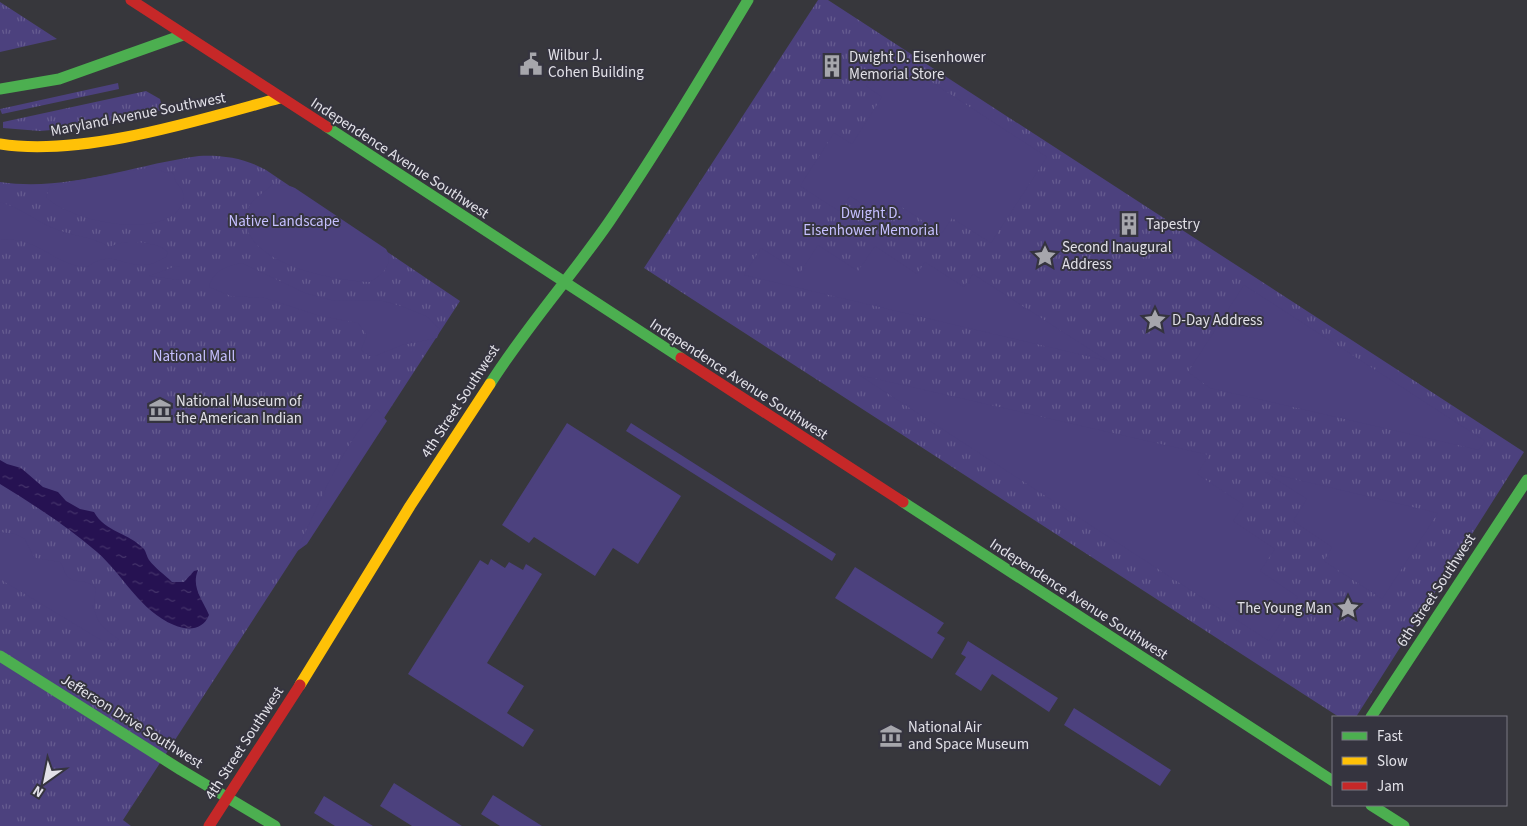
<svg xmlns="http://www.w3.org/2000/svg" width="1527" height="826" viewBox="0 0 1527 826" font-family="'Source Sans 3',sans-serif">
	<style>
		.grass { fill: url(#grass-tufts) }
		.garden { fill: #4c417e }
		.water { fill: url(#water-ripples) }
		.lines { fill: none; stroke-linecap: round; stroke-linejoin: round }
		.fast { stroke: #4caf50; stroke-width: 11 }
		.slow { stroke: #ffc107; stroke-width: 11 }
		.jam { stroke: #c62828; stroke-width: 11 }
		.labels { text-anchor: middle; stroke-width: 4; stroke-linejoin: round; paint-order: stroke }
		.poi-label { font-size: 15px; fill: #e2e1e8; stroke: #35343f; text-anchor: start }
		.street-label { font-size: 15px; fill: #e2e1e8; stroke: #35343f }
		.park-label { font-size: 15px; fill: #c6c0ff; stroke: #35343f }
	</style>
	<defs>
		<pattern id="grass-tufts" width="24" height="20" patternUnits="userSpaceOnUse" patternTransform="scale(1.25)"><rect width="24" height="20" fill="#4c417e"/><path d="M3 7l-1-3M5 7V3M7 7l1-3M15 17l-1-3M17 17v-4M19 17l1-3" fill="none" stroke="#665c90"/></pattern>
		<pattern id="water-ripples" width="26" height="14" patternUnits="userSpaceOnUse" patternTransform="scale(1.25)"><rect width="26" height="14" fill="#261252"/><path d="M2 4q2-2 4 0t4 0M15 11q2-2 4 0t4 0" fill="none" stroke="#45346b"/></pattern>
	</defs>
	<rect width="100%" height="100%" fill="#37373c"/>
	<path class="grass" d="M818,0H828L1524,452L1356,717H1339L644,268Z
		M0,2L57,39L0,52Z
		M118,83L119,89L2,114L0,109Z
		M146,91L160,99L163,110L75,128L40,131L3,128V122Z
		M199,156C223,155 244,158 266,170L460,301L123,820L131,826H0V182C68,192 132,165 199,156Z"/>
	<path class="garden" d="M887,53L1047,157L991,243L952,218L942,233L900,206L890,222L850,196L839,211L800,186L834,133L852,144L882,97L866,86Z
		M152,167L166,173L172,172C175,175 174,178 176,182C184,192 187,197 179,209C157,239 69,221 46,197L50,186L58,184Z
		M273,184C281,187 287,184 295,188L386,249C395,264 382,275 370,282C335,281 244,264 246,218C246,204 255,199 265,191C269,189 269,186 273,184Z
		M0,202C21,208 34,220 53,228C71,236 92,236 109,247C113,246 117,243 121,243C132,240 161,243 168,252L166,257C160,260 152,265 144,265C122,266 111,249 87,267C54,266 38,235 0,240Z
		M818,245L858,271L875,246L917,274L925,262L964,287L973,274L1108,361L744,275L761,248L800,273Z
		M242,263L305,293L331,300L383,301L401,306L426,316L440,329L437,338L402,345L375,356H369L361,350L367,335L358,323L320,316L265,298L231,296L209,287C214,270 226,266 242,263Z
		M176,266L180,267V280L149,276Z
		M1244,285L1485,441L1479,450L1210,388L1188,372Z
		M859,375L1209,455L1197,474L1244,505L1233,521L1275,549L1260,571L1298,597L1269,641Z
		M377,409L387,421L307,544L296,552C317,509 343,442 377,409Z
		M567,423L681,496L638,564L613,548L595,576L534,537L529,543L502,525Z
		M631,423L836,554L832,561L626,431Z
		M1265,472L1438,513L1382,599L1324,561L1332,547L1293,521L1307,499Z
		M0,532L15,534L25,539L32,554L36,558L60,562C64,567 64,573 68,577C76,584 86,578 96,588C96,594 94,598 94,604C94,621 106,631 119,639L112,643L101,640L0,579Z
		M491,559L505,568L509,562L523,570L526,564L542,574L487,663L524,686L507,713L534,730L523,747L408,674L480,560L488,565Z
		M855,567L944,623L937,633L945,638L932,659L835,598Z
		M968,641L1058,698L1049,712L992,674L981,691L955,674L966,657L961,654Z
		M1074,708L1171,770L1160,786L1064,725Z
		M394,783L462,826H412L380,806Z
		M493,795L542,826H500L481,814Z
		M324,796L373,826H335L314,813Z"/>
	<path class="water" d="M0,460L7,464L21,468L43,487L58,492L66,501L80,509L94,512C105,532 129,533 144,549C146,552 147,557 149,560C155,568 165,575 172,582H184L194,571L198,570C191,587 202,599 209,615C203,630 188,631 174,625C140,611 124,576 97,552C67,526 34,505 0,484Z"/>
	<g class="lines">
		<path class="fast" d="M0,89L59,79L183,35
			M327,127L681,358
			M490,384C526,327 571,277 609,222C658,150 703,75 748,0
			M903,502L1333,781
			M0,656L181,770L275,826
			M1371,717L1527,480
			M1371,805L1404,826"/>
		<path class="slow" d="M0,144C83,157 199,120 280,98
			M300,685L410,506L490,384"/>
		<path class="jam" d="M131,0L327,127
			M681,358L903,502
			M209,826L300,685"/>
	</g>
	<defs>
		<symbol id="civic-bare" viewBox="-9 -9 18 18"><path d="M-.6-6.5H3V-4.5H.6V-3L4-1V1h2V6H-6V1h2V-1L-.6-3ZM-1.2 2.5V6h2.4V2.5Z" fill="#a6a6ac" stroke="#35343f" stroke-width="2.5" paint-order="stroke"/></symbol>
		<symbol id="building-bare" viewBox="-9 -9 18 18"><path d="M-4-6H4V6H1V3H-1V6H-4ZM-2.5-4.3h1.7v1.8h-1.7ZM.8-4.3h1.7v1.8H.8ZM-2.5-1h1.7V.8h-1.7ZM.8-1h1.7V.8H.8Z" fill="#a6a6ac" stroke="#35343f" stroke-width="2.5" paint-order="stroke"/></symbol>
		<symbol id="sight-bare" viewBox="-9 -9 18 18"><path d="M0-6L1.8-2.2L6-1.7L2.9 1.2L3.7 5.4L0 3.3L-3.7 5.4L-2.9 1.2L-6-1.7L-1.8-2.2Z" fill="#a6a6ac" stroke="#35343f" stroke-width="2.5" paint-order="stroke"/></symbol>
		<symbol id="museum-bare" viewBox="-9 -9 18 18"><path d="M0-6L6-3V-2H-6V-3ZM-5-1h2V3h-2ZM-1-1h2V3h-2ZM3-1h2V3H3ZM-6 4H6V6H-6Z" fill="#a6a6ac" stroke="#35343f" stroke-width="2.5" paint-order="stroke"/></symbol>
	</defs>
	<g fill-rule="evenodd">
		<use href="#civic-bare" x="515" y="48" width="32" height="32"/>
		<use href="#building-bare" x="816" y="50" width="32" height="32"/>
		<use href="#building-bare" x="1113" y="208" width="32" height="32"/>
		<use href="#sight-bare" x="1029" y="240" width="32" height="32"/>
		<use href="#sight-bare" x="1139" y="304" width="32" height="32"/>
		<use href="#museum-bare" x="144" y="394" width="32" height="32"/>
		<use href="#sight-bare" x="1332" y="592" width="32" height="32"/>
		<use href="#museum-bare" x="875" y="720" width="32" height="32"/>
	</g>
	<g class="labels">
		<g class="poi-label">
			<text x="548" y="60">Wilbur J.<tspan x="548" dy="17">Cohen Building</tspan></text>
			<text x="849" y="62">Dwight D. Eisenhower<tspan x="849" dy="17">Memorial Store</tspan></text>
			<text x="1146" y="229">Tapestry</text>
			<text x="1062" y="252">Second Inaugural<tspan x="1062" dy="17">Address</tspan></text>
			<text x="1172" y="325">D-Day Address</text>
			<text x="176" y="406">National Museum of<tspan x="176" dy="17">the American Indian</tspan></text>
			<text x="1332" y="613" text-anchor="end">The Young Man</text>
			<text x="908" y="732">National Air<tspan x="908" dy="17">and Space Museum</tspan></text>
		</g>
		<g class="street-label">
			<text transform="translate(138 114) rotate(-11)" y="5">Maryland Avenue Southwest</text>
			<text transform="translate(400 158) rotate(33)" y="5">Independence Avenue Southwest</text>
			<text transform="translate(739 379) rotate(33)" y="5">Independence Avenue Southwest</text>
			<text transform="translate(460 401) rotate(-57)" y="5">4th Street Southwest</text>
			<text transform="translate(1436 590) rotate(-57)" y="5">6th Street Southwest</text>
			<text transform="translate(1079 599) rotate(33)" y="5">Independence Avenue Southwest</text>
			<text transform="translate(132 721) rotate(32)" y="5">Jefferson Drive Southwest</text>
			<text transform="translate(244 743) rotate(-57)" y="5">4th Street Southwest</text>
		</g>
		<g class="park-label">
			<text x="871" y="218">Dwight D.<tspan x="871" dy="17">Eisenhower Memorial</tspan></text>
			<text x="284" y="226">Native Landscape</text>
			<text x="194" y="361">National Mall</text>
		</g>
	</g>
	<rect x="1332" y="716" width="175" height="90" fill="#35343f" stroke="#7a7983"/>
	<rect x="1342" y="732" width="25" height="8" fill="#4caf50" stroke="#7a7983"/>
	<text x="1377" y="741" font-size="15" fill="#e2e1e8">Fast</text>
	<rect x="1342" y="757" width="25" height="8" fill="#ffc107" stroke="#7a7983"/>
	<text x="1377" y="766" font-size="15" fill="#e2e1e8">Slow</text>
	<rect x="1342" y="782" width="25" height="8" fill="#c62828" stroke="#7a7983"/>
	<text x="1377" y="791" font-size="15" fill="#e2e1e8">Jam</text>
	<g transform="translate(45 781) rotate(213)" stroke="#35343f" stroke-width="4" paint-order="stroke">
	<path d="M0-4L9 19L0 12L-9 19Z" fill="#e2e1e8"/>
	<text y="-8" font-size="14" font-weight="bold" text-anchor="middle" fill="#e2e1e8">N</text>
	</g>
</svg>
